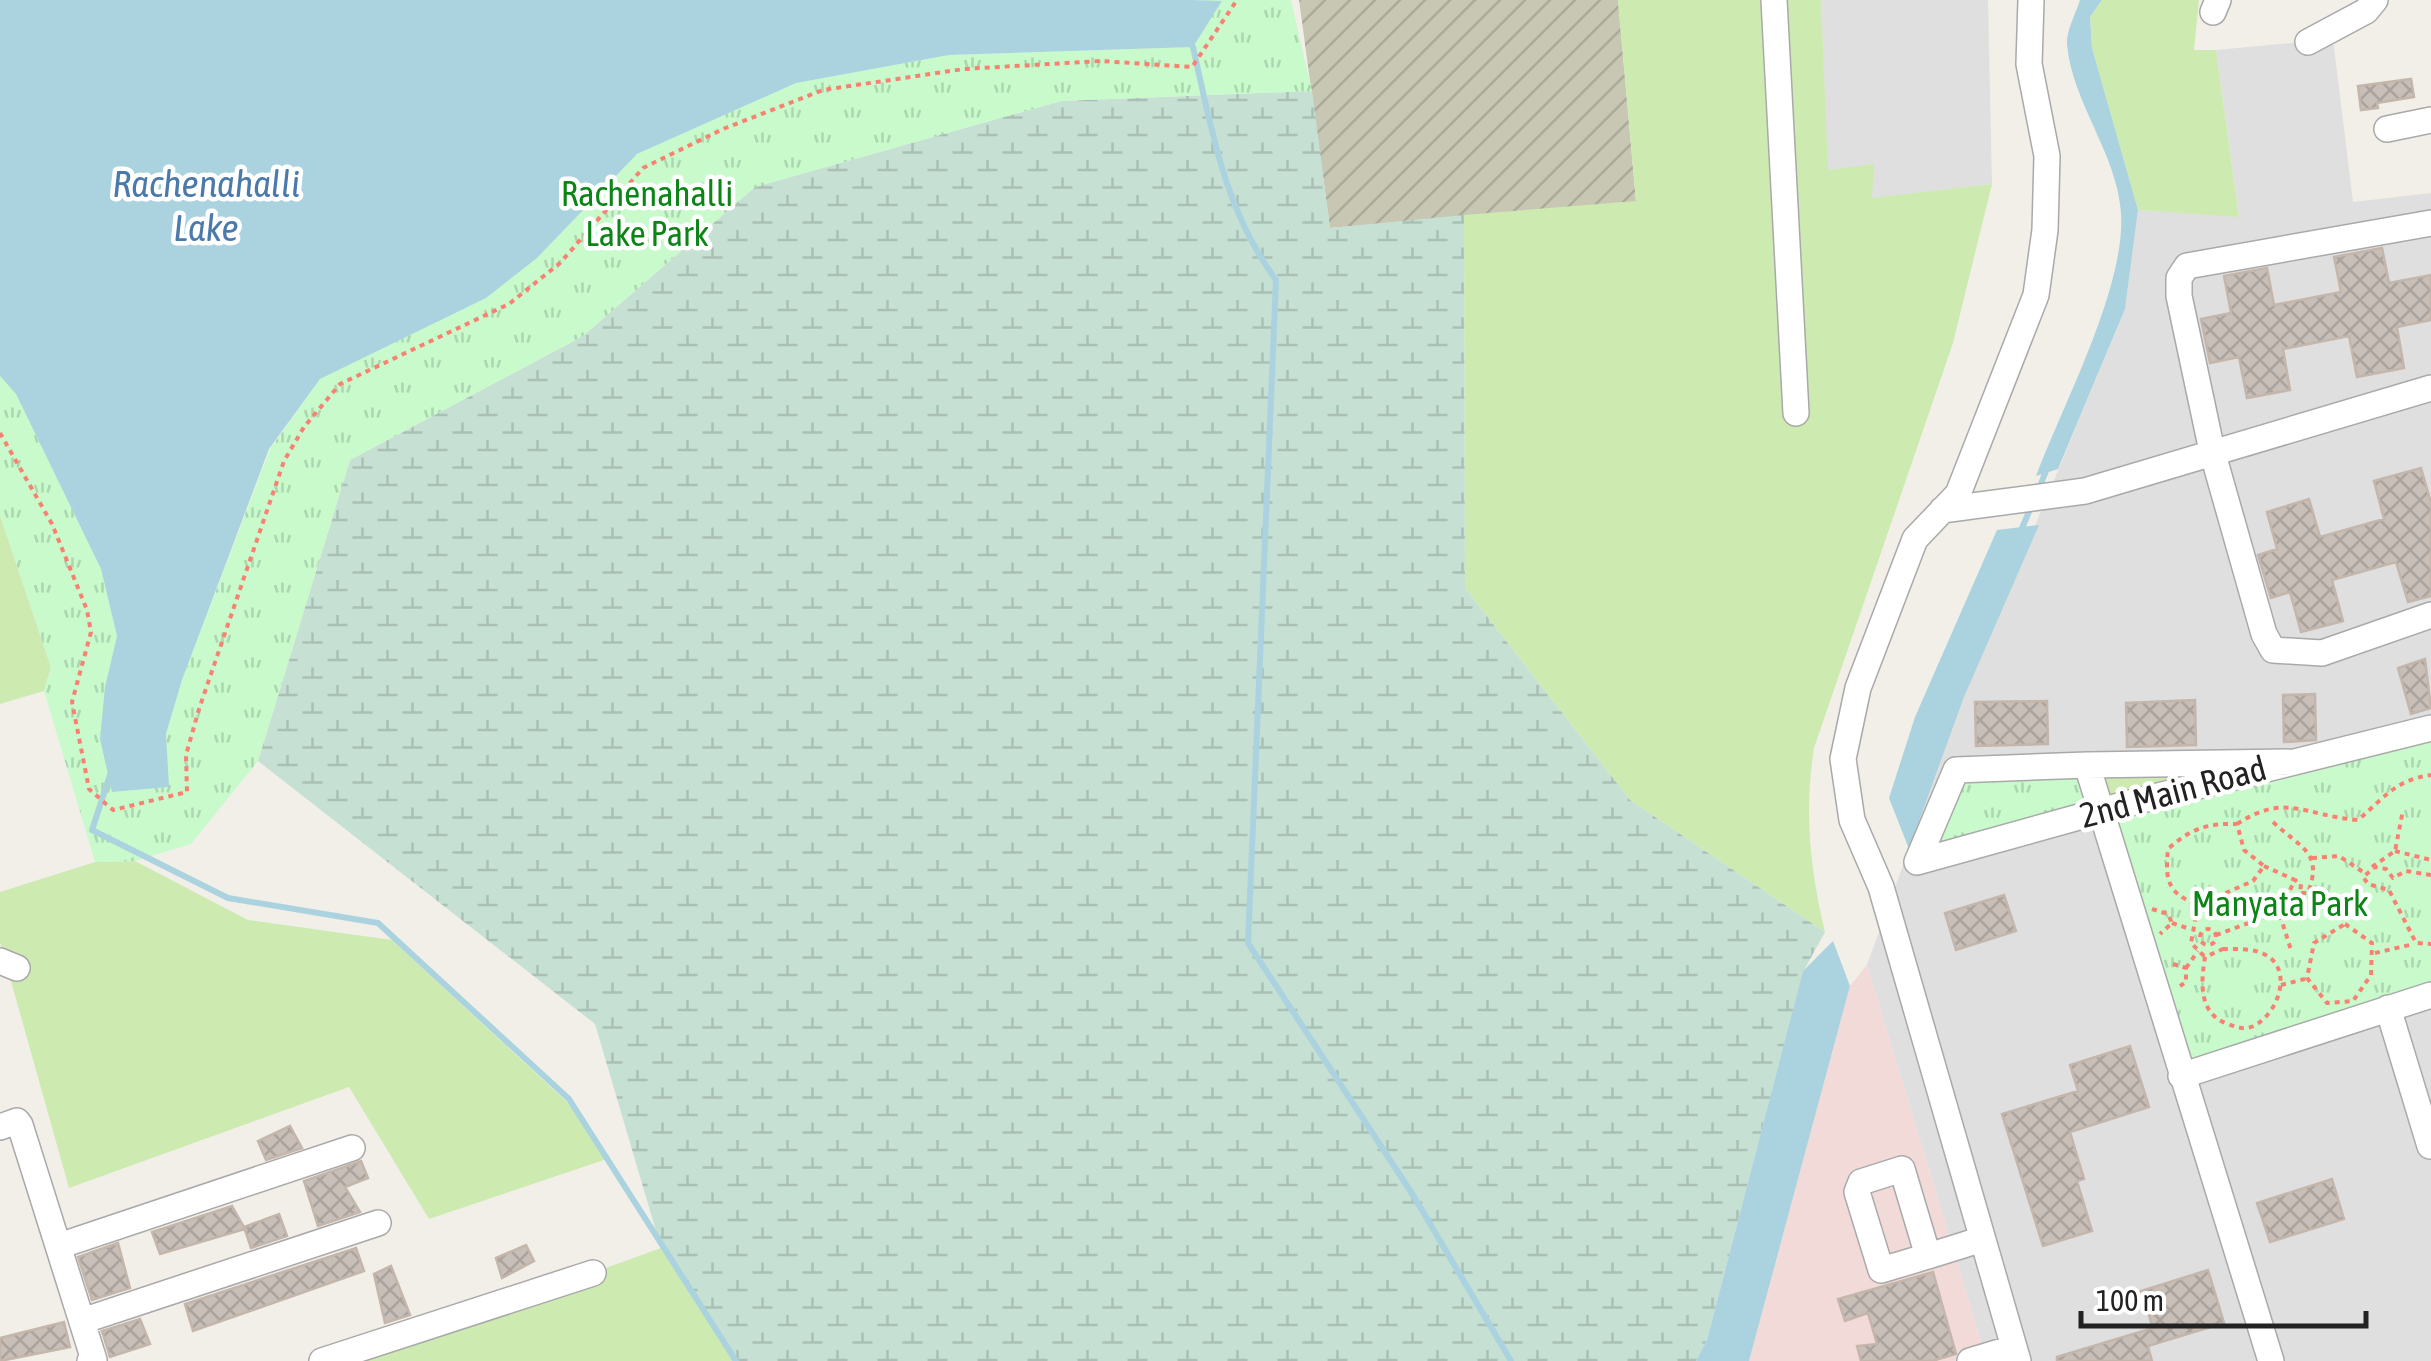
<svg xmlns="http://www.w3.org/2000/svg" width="2431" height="1361" viewBox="0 0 2431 1361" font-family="'Asap Condensed',sans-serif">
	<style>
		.residential { fill: #e0dfdf }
		.commercial { fill: #f2dad9 }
		.construction { fill: url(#construction-furrows) }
		.grass { fill: #cdebb0 }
		.wetland { fill: url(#wetland-marsh) }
		.park { fill: url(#park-tufts) }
		.water { fill: #aad3df }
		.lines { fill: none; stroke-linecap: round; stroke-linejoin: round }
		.stream { stroke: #aad3df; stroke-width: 6 }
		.building { fill: url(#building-cross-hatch); stroke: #c4b6ab; stroke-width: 2.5 }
		.minor-casing { stroke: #a9a9a9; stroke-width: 28 }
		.path { stroke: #fa8072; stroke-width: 4; stroke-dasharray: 5 5; stroke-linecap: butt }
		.minor { stroke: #fff; stroke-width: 25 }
		.labels { text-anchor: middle; stroke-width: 9; stroke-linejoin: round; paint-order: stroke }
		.park-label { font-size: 35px; fill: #0c8416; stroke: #fff }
		.street-label { font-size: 35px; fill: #222; stroke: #fff }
		.water-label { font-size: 38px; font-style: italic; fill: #4a7aab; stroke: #fff }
	</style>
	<defs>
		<pattern id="construction-furrows" width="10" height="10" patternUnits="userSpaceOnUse" patternTransform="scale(2.5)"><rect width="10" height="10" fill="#c7c7b4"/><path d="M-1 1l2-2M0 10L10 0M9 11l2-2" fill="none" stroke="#abab9a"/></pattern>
		<pattern id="wetland-marsh" width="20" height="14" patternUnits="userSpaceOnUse" patternTransform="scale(2.5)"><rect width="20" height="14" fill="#c6e0d4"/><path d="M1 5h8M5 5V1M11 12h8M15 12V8" fill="none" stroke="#aac0b6"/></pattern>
		<pattern id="park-tufts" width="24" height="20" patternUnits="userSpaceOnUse" patternTransform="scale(2.5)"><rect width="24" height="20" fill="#c8facc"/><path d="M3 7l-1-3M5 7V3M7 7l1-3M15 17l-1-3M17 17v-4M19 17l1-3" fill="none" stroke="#acd6af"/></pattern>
		<pattern id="building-cross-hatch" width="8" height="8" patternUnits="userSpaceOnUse" patternTransform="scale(2.5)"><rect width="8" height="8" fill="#c7bfb8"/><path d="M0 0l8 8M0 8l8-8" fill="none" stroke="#aba49e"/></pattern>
	</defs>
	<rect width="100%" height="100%" fill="#f2efe9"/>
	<path class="residential" d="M1821,0H1988L1992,184L1871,199L1827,170Z
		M2333,39L2353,202L2431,193V1361H1987L1867,965L1964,697L2125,309L2138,210L2239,216L2216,50Z"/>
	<path class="commercial" d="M1867,965L1987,1361H1749L1850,986Z"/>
	<path class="construction" d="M1299,0H1618L1636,202L1330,228Z"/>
	<path class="grass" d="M1618,0H1821L1828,170L1874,164L1872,198L1992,184L1953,343L1814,748C1804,813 1810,869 1825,932L1630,800L1465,588L1464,215L1636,201Z
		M2102,0H2199L2194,50H2216L2239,217L2138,210L2092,48L2090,17Z
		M0,515L51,667L44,691L0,704Z
		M2260,766L2107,804L2096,769Z
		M135,861L248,920L392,940L568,1103L607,1159L429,1219L349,1087L69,1188L0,942V892L95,862Z
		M661,1248L733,1361H349Z"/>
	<path class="wetland" d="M1312,91L1330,228L1464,215L1465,588L1630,800L1825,932L1803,972L1707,1340L1696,1361H733L661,1248L595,1024L258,761L350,460L583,336L755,187L1061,101Z"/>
	<path class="park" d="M1192,0H1291L1312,91L1061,101L755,187L583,336L350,460L258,761L191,844L135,861L95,862L44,691L51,667L0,515V376L16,394L101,569L117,636L105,687L112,792L168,787L166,734L182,680L270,449L320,379L486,298L537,258L637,154L796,83L949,55L1192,47L1221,2Z
		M2431,739V987L2187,1067L2112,815Z
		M2082,774L2090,804L1935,846L1966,780Z"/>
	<path class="water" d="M0,0H1192L1222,1L1193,47L949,55L796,83L637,154L537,258L486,298L320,379L269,449L182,680L166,734L169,787L112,792L100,739L105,687L117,636L101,569L16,394L0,376Z
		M2080,0H2102L2090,17L2092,48L2138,210L2125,309L2058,469L2036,476C2063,404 2126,287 2121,213C2117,153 2072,103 2067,44C2066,31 2076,13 2080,0Z
		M2039,525L1964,697L1909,849L1889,798L1915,717L1997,530Z
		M1833,941L1850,986L1749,1361H1696L1707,1340L1803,971Z"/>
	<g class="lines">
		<path class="stream" d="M1193,47C1212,131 1224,209 1276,280L1248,943L1413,1195L1511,1361
			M2038,491L2048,466
			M2020,533L2031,507
			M110,775L92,830L228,898L378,923L569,1099L736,1361"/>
	</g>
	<path class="building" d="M2411,79L2414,97L2377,103L2378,108L2361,110L2358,86Z
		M2382,248L2389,283L2431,275V320L2397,327L2404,368L2357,377L2349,336L2283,349L2290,390L2247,398L2239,357L2210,363L2201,319L2231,313L2224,276L2267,268L2274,305L2341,292L2334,257Z
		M2421,468L2431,503V596L2408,602L2396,562L2332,580L2343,621L2301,632L2290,592L2271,598L2258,555L2277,549L2267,512L2309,499L2320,537L2384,519L2374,481Z
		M2425,659L2431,708L2411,714L2398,668Z
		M2315,694L2316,740L2284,742L2283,695Z
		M2195,700L2196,745L2127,747L2126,703Z
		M2047,701L2048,744L1976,746L1975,702Z
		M2004,895L2016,931L1956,950L1945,913Z
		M2130,1046L2149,1107L2070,1132L2084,1179L2077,1181L2092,1231L2043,1246L2002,1114L2078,1091L2070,1065Z
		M290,1126L302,1148L266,1160L258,1141Z
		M361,1161L368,1178L345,1187L360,1212L318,1226L304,1181Z
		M2332,1179L2344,1219L2270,1242L2257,1203Z
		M232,1206L245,1229L160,1254L152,1232Z
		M279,1214L287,1236L251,1248L244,1227Z
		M118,1243L130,1288L92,1300L78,1257Z
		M526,1245L534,1261L502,1278L496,1258Z
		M356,1248L364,1271L193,1331L185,1304Z
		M391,1266L410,1315L385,1323L374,1274Z
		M2208,1270L2224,1323L2148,1346L2152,1361H2057V1357L2153,1328L2141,1291Z
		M1933,1272L1956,1354L1932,1361H1861L1857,1346L1877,1344L1868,1313L1845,1321L1838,1299Z
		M140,1319L150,1344L110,1357L102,1331Z
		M64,1322L70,1347L0,1361V1338Z"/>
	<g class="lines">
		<defs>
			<path id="minor" d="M1774,0L1796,413
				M2213,12L2218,0
				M2308,42L2366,11L2375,0
				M2387,129L2431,120
				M2431,223L2187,266L2179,278V296L2212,451L2264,634L2273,650L2322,653L2431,615
				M1942,510L2085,491L2431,388
				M1917,862L2122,805L2431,728
				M1917,862L1956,770L2087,765
				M0,961L17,968
				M2388,1008L2430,1146
				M2181,1076L2431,995
				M0,1127L17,1121L20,1125L94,1360L90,1361
				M59,1246L352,1148
				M1928,1256L1902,1169L1861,1182L1857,1192L1881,1270C1915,1260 1949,1250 1982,1239
				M82,1321L378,1223
				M322,1361L593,1273
				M1970,1361L2013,1348
				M2018,1361L1881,887L1852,820L1843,759L1858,688L1915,539L1958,494L2036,295L2045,230L2047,156L2029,64L2031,0
				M2271,1361L2087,765L2288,762"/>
		</defs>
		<use href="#minor" class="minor-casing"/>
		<path class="path" d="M0,433L52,524L87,610L91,632L72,702L89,789L113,810L187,792L186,755L199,709L284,461L304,427L340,384L509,304L560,263L643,168L723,129L823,90L964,69L1101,61L1192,67L1237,0
			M2273,822C2302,849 2323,852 2308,893H2300L2301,884L2295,880
			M2237,824C2286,792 2305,816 2358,820C2384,798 2395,780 2431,775
			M2395,851L2431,860
			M2312,858L2339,856L2366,874
			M2264,866L2295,880L2279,912
			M2372,867L2395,851L2403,810
			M2431,875L2406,871L2393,878L2386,869L2375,867L2363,877L2368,884L2389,890L2416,943L2431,944
			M2198,905L2253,881L2264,866L2244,850L2237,824C2207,823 2190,829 2168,849C2165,880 2167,893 2198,905L2191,943L2205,957
			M2152,909L2168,914L2172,923L2160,934
			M2172,923L2190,929
			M2345,924L2372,943L2371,975L2353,1001L2327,1003L2307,978L2314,943Z
			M2200 937a8 8 0 1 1 16 0a8 8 0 1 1-16 0Z
			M2216,935L2279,912L2291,950
			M2223,949C2238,949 2257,948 2269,957C2292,974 2277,1012 2257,1024C2246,1031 2239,1028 2228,1024C2198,1014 2201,982 2205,957Z
			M2375,953L2414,944
			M2173,964L2186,968V982L2180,986
			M2186,968L2198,951
			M2281,985L2305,979"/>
		<use href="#minor" class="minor"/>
	</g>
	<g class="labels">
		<g class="park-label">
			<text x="647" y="206">Rachenahalli<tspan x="647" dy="40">Lake Park</tspan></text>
			<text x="2280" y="916">Manyata Park</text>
		</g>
		<g class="street-label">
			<text transform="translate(2173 792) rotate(-15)" y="12">2nd Main Road</text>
		</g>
		<g class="water-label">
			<text x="206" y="197">Rachenahalli<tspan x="206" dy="44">Lake</tspan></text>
		</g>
	</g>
	<path d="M2081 1311v15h285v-15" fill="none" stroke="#222222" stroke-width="5"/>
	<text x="2096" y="1311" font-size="30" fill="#222222" stroke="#ffffff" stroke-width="8" paint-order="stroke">100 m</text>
</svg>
